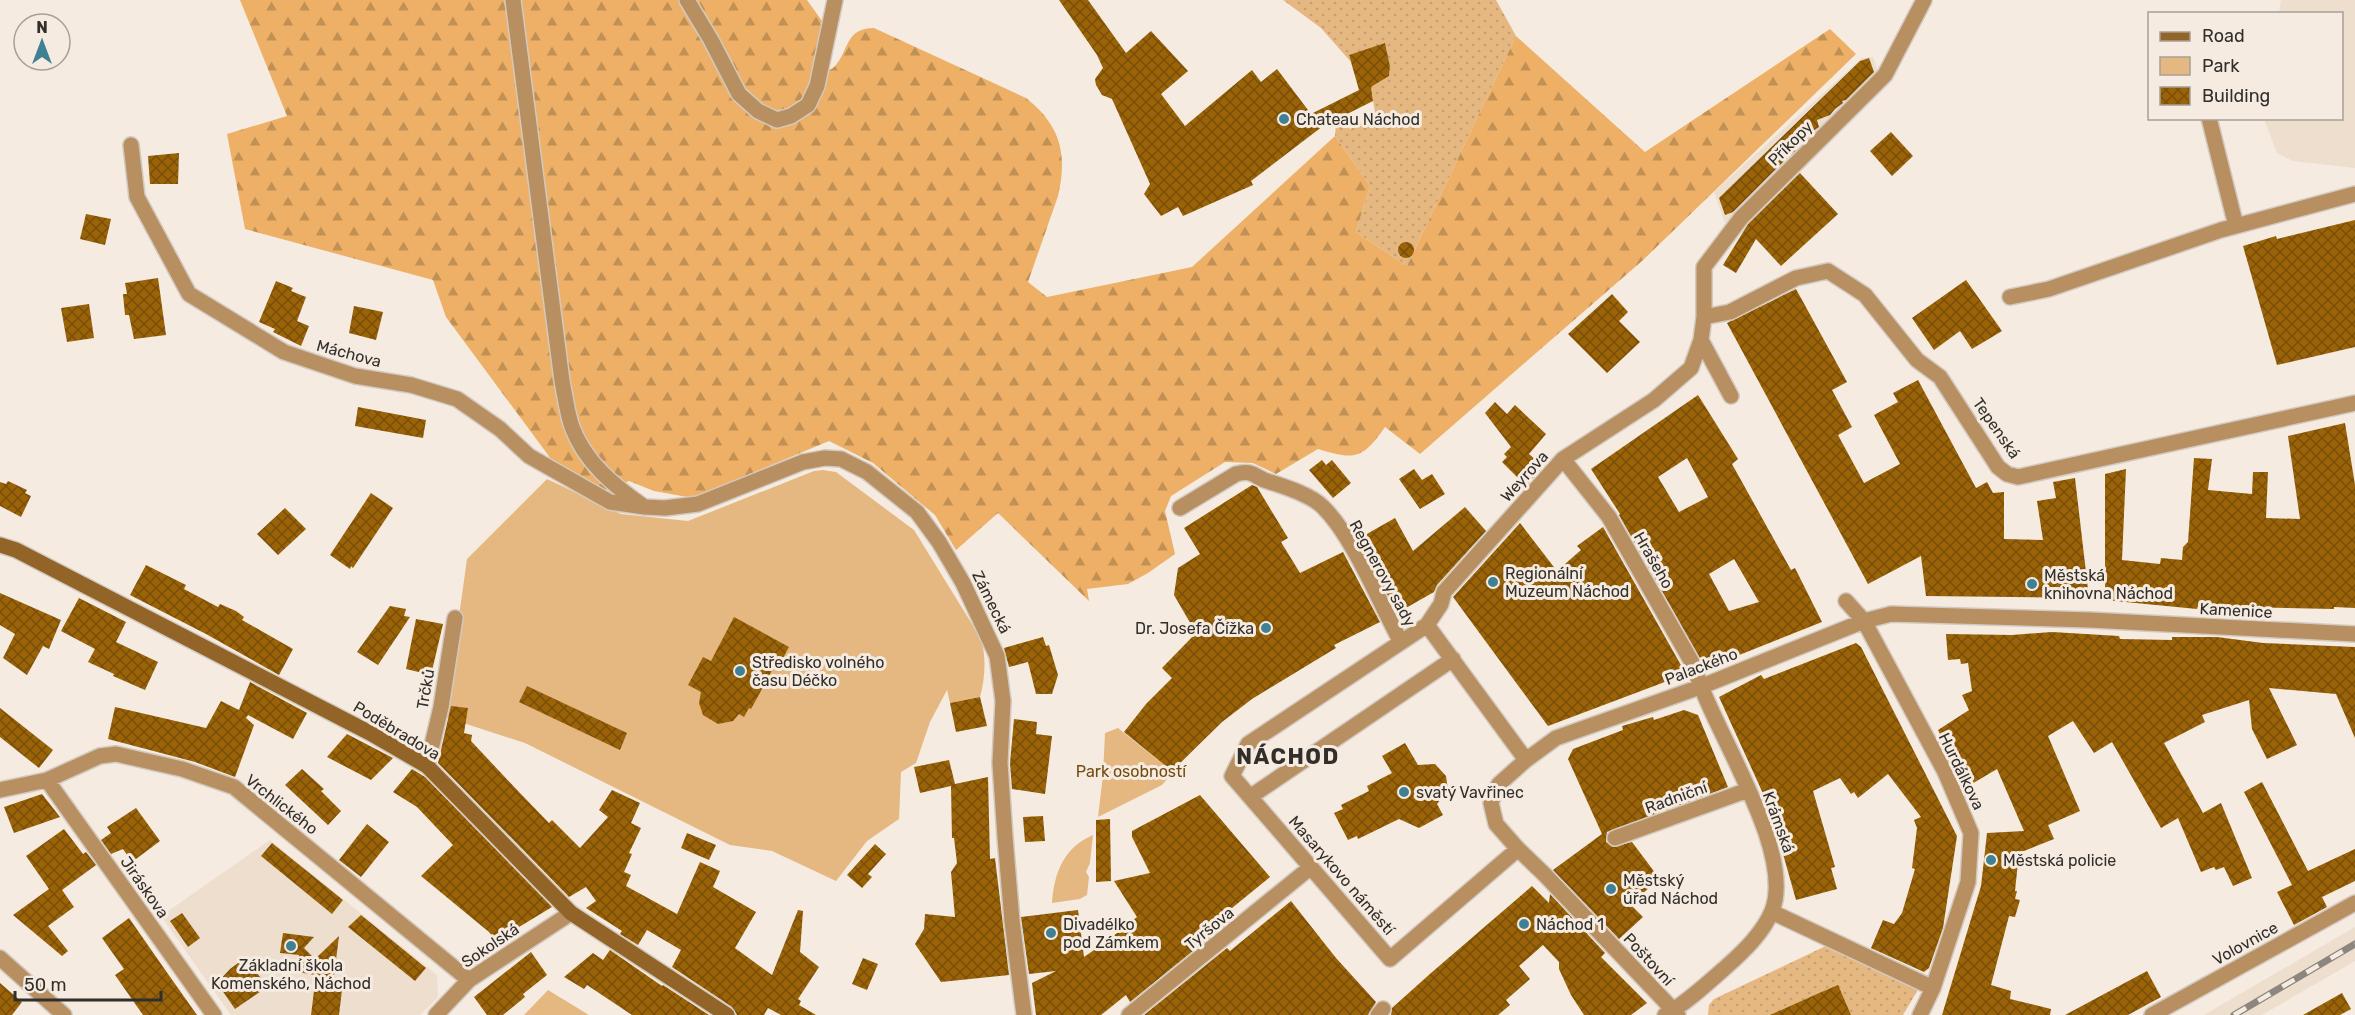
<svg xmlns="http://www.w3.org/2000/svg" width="2355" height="1015" viewBox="0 0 2355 1015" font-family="Rubik,sans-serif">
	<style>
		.built { fill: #eddece }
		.grass { fill: url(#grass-dots) }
		.forest { fill: url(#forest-firs) }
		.park { fill: #e6b881 }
		.building { fill: url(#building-cross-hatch); fill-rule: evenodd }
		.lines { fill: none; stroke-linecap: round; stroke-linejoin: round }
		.street-casing { stroke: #d2c9c0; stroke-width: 18 }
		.secondary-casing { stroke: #d2c9c0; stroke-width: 18 }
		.street { stroke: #b78f60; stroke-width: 15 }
		.secondary { stroke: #926428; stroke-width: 15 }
		.rail-casing { stroke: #8c867f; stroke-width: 7 }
		.rail { stroke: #f5ebe1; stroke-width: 4.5; stroke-dasharray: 14; stroke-linecap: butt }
		.poi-dot { fill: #408094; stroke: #f5ebe1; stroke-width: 2 }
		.labels { text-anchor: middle; stroke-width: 6; stroke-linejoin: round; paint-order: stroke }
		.poi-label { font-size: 16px; fill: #322f2b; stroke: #f5ebe1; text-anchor: start }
		.street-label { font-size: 16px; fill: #322f2b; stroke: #f5ebe1 }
		.park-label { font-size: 16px; fill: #724b12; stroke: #f5ebe1 }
		.district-label { font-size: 22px; font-weight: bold; letter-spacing: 1.5px; fill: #322f2b; stroke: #f5ebe1 }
	</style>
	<defs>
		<pattern id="grass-dots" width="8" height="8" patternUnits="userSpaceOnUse" patternTransform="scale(1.5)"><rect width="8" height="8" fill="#e6b881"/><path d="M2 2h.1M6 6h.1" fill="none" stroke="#c69e70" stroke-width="1.8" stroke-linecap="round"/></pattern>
		<pattern id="forest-firs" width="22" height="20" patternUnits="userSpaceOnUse" patternTransform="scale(1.5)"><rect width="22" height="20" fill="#edb066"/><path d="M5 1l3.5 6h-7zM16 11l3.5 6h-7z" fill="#c19054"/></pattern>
		<pattern id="building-cross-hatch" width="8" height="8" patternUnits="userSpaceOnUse" patternTransform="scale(1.5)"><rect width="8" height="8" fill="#9b6308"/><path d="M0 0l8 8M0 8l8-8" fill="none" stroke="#784e09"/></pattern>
	</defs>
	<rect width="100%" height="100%" fill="#f5ebe1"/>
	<path class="built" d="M2281,0H2355V168L2293,161L2277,153L2264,119L2342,118V14L2279,13Z
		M1873,57L1881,80L1725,223L1714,192L1862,58Z
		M270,840L437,975L438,997L420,1015H231L161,916Z
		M2355,927V961L2262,1015H2204Z"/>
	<path class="grass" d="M1283,0H1496L1516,36L1407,266L1356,232L1370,186L1335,136L1336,122L1343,116L1350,129L1375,113L1371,87L1389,76L1390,66L1386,47L1349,55L1351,62L1321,28Z
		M1830,944L1919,988L1903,1015H1708L1709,1005L1714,999Z"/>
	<path class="forest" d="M240,0H807L822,21L812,73C820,72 830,72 835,66C849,51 845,28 874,28L1026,98C1060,125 1068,153 1058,196L1028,282L1047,297L1192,267L1335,136L1370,186L1356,232L1407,266L1516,36L1645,152L1830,29L1856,54L1642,261L1420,454L1385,427C1362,460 1354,460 1318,449L1276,474L1253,463L1225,462L1171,496L1165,511L1175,554L1148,573L1128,584L1087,589L1089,601L998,513L956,550L935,515L873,463L829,441L693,498L654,491L629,481L604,491L551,459L446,317L433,280L245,229L227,134L287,116Z"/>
	<path class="park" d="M823,470L836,472L914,530L980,637C987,655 985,679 980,697L950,703L947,690L930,722L916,763L901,772L899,819L867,841L836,881L772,851L730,845L525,743L445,717L467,559L547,479L621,514L688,521L814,471Z
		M1118,728L1173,772L1162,785L1098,817L1103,775L1105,733Z
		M1093,835L1090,863L1086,872L1089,877L1087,895L1080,899L1052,903C1054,873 1064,847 1093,835Z
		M548,990L589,1015H524Z"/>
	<path class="building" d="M1059,0H1088L1126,53L1151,31L1188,71L1161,94L1185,126L1252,70L1261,82L1277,69L1311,114L1359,90L1349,55L1385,43L1390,66L1389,76L1371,87L1373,101L1343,116L1340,113L1251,181L1253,185L1183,216L1178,207L1161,216L1144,194L1150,184L1112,99L1102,95L1096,85L1095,79L1103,68L1097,55Z
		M1869,58L1874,72L1846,100L1842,101L1843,103L1835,109L1830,115L1817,120L1819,127L1810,133L1807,139L1803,140L1804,142L1795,147L1796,150L1792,154L1785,156L1787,158L1733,212L1725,215L1719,198L1860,61Z
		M1891,132L1913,156L1892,176L1870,151Z
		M179,153L178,184H150L148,156Z
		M1800,173L1838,214L1781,266L1756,239L1736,273L1723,265L1748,224Z
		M86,214L111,219L105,245L80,239Z
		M2355,220V347L2277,365L2243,246L2276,236L2277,239Z
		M1398 250a8 8 0 1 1 16 0a8 8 0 1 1-16 0Z
		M158,278L166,335L134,339L129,315H125L123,294H127L125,283Z
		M1966,280L2002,331L1972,349L1960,331L1934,350L1912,318Z
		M276,281L293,288L291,291L306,297L297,321L309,326L301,346L273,332L275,329L259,322Z
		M1796,289L1847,382L1832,390L1852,427L1838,435L1864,483L1900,464L1874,415L1898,402L1893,393L1918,380L1976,488L1987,482L1993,493L2004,492V539L2043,540L2037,501L2056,498L2053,482L2075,478L2089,598L1926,596L1921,556L1868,584L1727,323Z
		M1612,294L1628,312L1619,321L1640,342L1607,373L1568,334Z
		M89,304L94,338L67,342L61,308Z
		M354,306L383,312L376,340L349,333Z
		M1698,395L1738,459L1732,464L1791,570L1795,568L1822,622L1709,667H1705L1619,515L1620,514L1591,469ZM1687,458L1708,497L1679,512L1658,477ZM1734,559L1759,602L1729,611L1709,574Z
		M1495,402L1507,414L1515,405L1546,434L1529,454L1543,466L1526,486L1502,462L1507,457L1504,454L1511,447L1485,413Z
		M358,407L426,420L423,438L355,426Z
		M2345,423L2355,485V608L2334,607V609L2198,606L2197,609L2105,600V474L2126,469L2122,560L2160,564L2161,558L2182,560L2183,547L2188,542L2194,458L2212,459L2208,490L2252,494L2253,472H2268L2266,518L2300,519L2288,436Z
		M1322,460L1326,465L1332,460L1351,483L1333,498L1309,470Z
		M1414,469L1422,480L1432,474L1445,494L1420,509L1399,479Z
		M8,481L27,490L25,493L31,496L21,517L0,506V482L6,484Z
		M1252,485L1257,487L1288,538L1281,542L1300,573L1343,552L1380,622L1334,645L1336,648L1252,699L1222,722L1172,771L1124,732L1146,704L1172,678L1162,668L1196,633L1174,595L1178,568L1200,554L1184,528Z
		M371,493L393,508L353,568L351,566L350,569L330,555Z
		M1465,507L1486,531L1437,585L1434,592L1397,613L1358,539L1395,518L1413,551Z
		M285,508L306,529L278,555L257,534Z
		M1520,523L1557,571L1581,550L1577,546L1603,527L1686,674L1548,726L1453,597Z
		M146,565L186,585L184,589L218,607L220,604L236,611L244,617L242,620L293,649L279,675L206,634L130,595Z
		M0,593L61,620L49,649L43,646L27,675L3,658L15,634L0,625Z
		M79,598L126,622L116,642L158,662L145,690L113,676L114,674L88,662L95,649L61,631Z
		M390,606L406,609L404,616L410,617L378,665L357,652Z
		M734,617L789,647L778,667L775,665L751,709L749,708L744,717L739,714L733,721L718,724L703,715L699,703L701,692L688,685L703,657L711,661Z
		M416,619L443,624L431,675L406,669Z
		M2052,632L2119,636L2120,639L2172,640V637H2217L2263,643L2355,647V738L2336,694L2269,688L2297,745L2267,759L2252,729L2249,700L2202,715L2205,722L2164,743L2203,813L2221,803L2252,878L2233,886L2224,867L2216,870L2214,867L2201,872L2178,818L2161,828L2112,742L2094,753L2073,721L2048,736L2080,811L2048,825L2054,839L2019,853L2015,891H2017L2015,899L2020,900L2015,917L2009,916L1991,985L2011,991L2010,999L2051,1009L2050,1015H1942L1981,886L1987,833L2024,831L1997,769L1965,788L1949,758L1948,751L1938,730L1969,710L1962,695L1972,691L1968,663L1961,664L1960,659L1948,660L1946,634L2012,635Z
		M1043,637L1046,646L1049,645L1058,675L1052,694H1036L1028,662L1009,667L1004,648Z
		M1856,643L1861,647L1957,836L1943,928L1929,968L1924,972L1871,948L1883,920L1894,924L1902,913L1915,869L1912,868L1917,828L1914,820L1921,817L1888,774L1858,798L1854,792L1851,794L1840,778L1813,791L1835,867L1831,868L1837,889L1796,900L1771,811L1719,697L1761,675L1764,679Z
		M250,682L307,713L293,739L248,715L246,718L254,725L235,777L195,762L108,739L115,707L206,728L221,701L239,710Z
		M527,686L627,733L620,750L519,702Z
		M980,697L987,726L956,732L950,703Z
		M451,706L468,708L464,733L472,735L471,741L518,791L549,823L552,820L580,848L608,817L599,810L612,790L640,803L631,823L641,828L629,853L632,854L624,872L631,875L626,886L677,914L700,862L720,871L713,887L756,912L735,948L772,975L798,910L803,911L800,952L819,967L798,999L801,1001L799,1005L816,1015H781L768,1008L764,1015H737L732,1007L672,967L681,950L647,930L638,945L620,934L622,931L586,908L596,901L586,887L569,897L438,763Z
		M0,708L53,750L39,768L0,737Z
		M1684,710L1698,715L1728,787L1607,832L1606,842L1613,847L1632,842L1659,878L1631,905L1643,917L1619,939L1553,870L1602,834L1568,759L1573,749L1623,730L1622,726L1653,717L1654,720Z
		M1014,719L1037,722L1036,734L1052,736L1045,794L1012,789L1010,763Z
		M347,734L393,758L371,780L327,757Z
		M1405,743L1418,765L1435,764L1446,776L1448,790L1437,804L1443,815L1419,828L1399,819L1358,839L1357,836L1348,840L1334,813L1343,809L1341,805L1369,791L1367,786L1392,773L1382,756Z
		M949,760L955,784L988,777L990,859L995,858L1009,975L941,982L915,944L924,929L925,914L955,917L951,872L957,863L954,838H952L951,786L920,793L914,767Z
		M302,769L324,789L321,791L341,811L328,825L285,785Z
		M412,769L425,777L552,907L496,941L489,932L421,876L453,845L417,807L393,792Z
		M2262,782L2308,871L2355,849V881L2322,897L2327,907L2294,925L2277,892L2292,885L2244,792Z
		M42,794L60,817L14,833L4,807Z
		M1200,795L1270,877L1210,926L1215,933L1130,1002L1126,995L1101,1015H1036L1032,983L1056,971L1029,974L1021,917L1078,910L1084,957L1107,941L1137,917L1114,881L1150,873L1132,837V831Z
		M136,808L160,841L132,862L123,849L111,854L101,840L111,833L107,827Z
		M1043,816L1045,841L1025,842L1023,817Z
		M1110,819L1111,881L1096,882V820Z
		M367,824L389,842L361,877L339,860Z
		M64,829L83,854L86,852L96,865L62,890L74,907L48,926L68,951L62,956L13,915L49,889L26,856Z
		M687,833L716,845L709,860L681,848Z
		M272,843L343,900L332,914L261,856Z
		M875,844L886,854L868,874L872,877L862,888L847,875Z
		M1532,886L1549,903L1550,894L1605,953L1601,957L1647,1003L1631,1015H1584L1571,995L1559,969V962L1543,945L1519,966L1530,979L1506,1000L1510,1005L1498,1015H1391L1392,1008L1431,973Z
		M1291,901L1336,958L1376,1002L1368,1015H1144L1227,948L1230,951Z
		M182,913L200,938L188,947L170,921Z
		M361,915L426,968L415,981L348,927Z
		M129,918L168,974L197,1015H143L115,975L124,969L102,938Z
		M283,933L314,937L304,948L315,959L339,936L334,976L336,978L334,977L333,989L342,990L339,1015H311L316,975L297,972L299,955L280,953Z
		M610,950L662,986L663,985L709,1015H632L587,985L584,989L564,977L593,953L603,960Z
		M531,952L547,975L523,994L525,997L503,1015H487L474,997Z
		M246,957L267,987L235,1009L217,983L230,969Z
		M863,958L878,964L867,990L852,984Z
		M2147,971L2161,997L2128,1015H2065Z
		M0,983L22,1002L12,1015H0Z
		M1838,985L1851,1015H1770L1817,994Z
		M2342,993L2351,1009L2340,1015H2303Z"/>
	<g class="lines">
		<defs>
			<path id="street" d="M513,0L562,381C565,396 567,413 572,427C585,462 613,485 643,506
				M687,0L711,40L739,94L758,111L777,120L791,116L808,105L817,86L835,0
				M2209,118L2236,226
				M131,145L137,197L189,294L284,352L355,376L411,385L457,399L500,429L529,456L610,502L645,507L665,508L698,504L803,462L825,458L841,459L867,472L917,512L939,542L963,583L997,656L1003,701L1000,763L1005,837L1012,921L1024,1015
				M2010,297L2049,289L2221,230L2355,194
				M1704,317L1730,312L1796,278L1828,271L1865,295L1917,360L1940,377L1998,467L2007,474L2018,477L2355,403
				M1701,340L1731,396
				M1563,459L1609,517L1694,666C1712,730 1796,850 1772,911C1763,933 1743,952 1726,967C1708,983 1685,1004 1665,1015
				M1180,508L1236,474C1255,469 1254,478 1270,482C1286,487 1311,495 1323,507C1354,538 1379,602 1401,642
				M1846,601L1864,621L1945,772L1971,833L1968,882L1933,988L1920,1015
				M1427,625L1526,760
				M427,766L441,707L455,618
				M47,780L214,1015
				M0,790L47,780L100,756L116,754L182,769L234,787L469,980
				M1250,797L1453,659
				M1615,838L1748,790
				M1518,849L1390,959L1232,776L1248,744L1427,625L1441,604L1444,592L1563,459L1654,400L1691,368L1701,340L1704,317V267L1741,218L1885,75L1924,0
				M1772,912L1933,988
				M0,958L64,1015
				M436,1015L469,980L571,913
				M1129,1015L1311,867
				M1378,1015L1383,1009
				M1678,1015L1545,875L1518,849L1496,824L1491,803L1495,792L1499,784L1526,760L1556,738L1700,687L1864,621L1891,614L2090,620L2355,634
				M2152,1015L2355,903"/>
			<path id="secondary" d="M0,545L16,550L370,733L427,766L571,913L727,1015"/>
		</defs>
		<use href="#street" class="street-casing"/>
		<use href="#secondary" class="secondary-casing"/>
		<use href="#street" class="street"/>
		<use href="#secondary" class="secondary"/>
		<defs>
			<path id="rail" d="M2234,1015L2355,944"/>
		</defs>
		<use href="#rail" class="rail-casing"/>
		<use href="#rail" class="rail"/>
	</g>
	<g class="poi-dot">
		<circle cx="1284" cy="119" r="6"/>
		<circle cx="1493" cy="582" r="6"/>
		<circle cx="2032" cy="584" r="6"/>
		<circle cx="1266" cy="628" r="6"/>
		<circle cx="740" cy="671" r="6"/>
		<circle cx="1404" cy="792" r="6"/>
		<circle cx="1991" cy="860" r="6"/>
		<circle cx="1611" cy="889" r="6"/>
		<circle cx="1524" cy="924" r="6"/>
		<circle cx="1051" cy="933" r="6"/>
		<circle cx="291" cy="946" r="6"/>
	</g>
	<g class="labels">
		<g class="poi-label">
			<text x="1296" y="125">Chateau Náchod</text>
			<text x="1505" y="579">Regionální<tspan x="1505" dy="18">Muzeum Náchod</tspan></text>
			<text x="2044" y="581">Městská<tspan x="2044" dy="18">knihovna Náchod</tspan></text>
			<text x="1254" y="634" text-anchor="end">Dr. Josefa Čížka</text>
			<text x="752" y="668">Středisko volného<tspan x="752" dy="18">času Déčko</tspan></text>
			<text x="1416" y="798">svatý Vavřinec</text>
			<text x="2003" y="866">Městská policie</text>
			<text x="1623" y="886">Městský<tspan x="1623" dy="18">úřad Náchod</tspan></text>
			<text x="1063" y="930">Divadélko<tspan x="1063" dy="18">pod Zámkem</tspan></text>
			<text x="1536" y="930">Náchod 1</text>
			<text x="291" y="971" text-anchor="middle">Základní škola<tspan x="291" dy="18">Komenského, Náchod</tspan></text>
		</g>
		<g class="street-label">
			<text transform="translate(1790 143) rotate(-45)" y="6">Příkopy</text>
			<text transform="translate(349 353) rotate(15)" y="6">Máchova</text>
			<text transform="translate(1997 428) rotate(55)" y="6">Tepenská</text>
			<text transform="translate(1524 476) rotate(-48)" y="6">Weyrova</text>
			<text transform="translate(1654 560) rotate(60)" y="6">Hrašeho</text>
			<text transform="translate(1383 573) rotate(61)" y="6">Regnerovy sady</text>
			<text transform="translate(992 602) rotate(64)" y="6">Zámecká</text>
			<text transform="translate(2236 610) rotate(3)" y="6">Kamenice</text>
			<text transform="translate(1701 666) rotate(-21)" y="6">Palackého</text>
			<text transform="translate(425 689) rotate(-80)" y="6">Trčků</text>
			<text transform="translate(397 730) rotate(31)" y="6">Poděbradova</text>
			<text transform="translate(1962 771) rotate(64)" y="6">Hurdálkova</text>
			<text transform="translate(1676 797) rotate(-20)" y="6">Radniční</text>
			<text transform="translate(282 804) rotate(38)" y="6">Vrchlického</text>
			<text transform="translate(1779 822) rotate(70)" y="6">Krámská</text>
			<text transform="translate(1342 875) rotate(49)" y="6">Masarykovo náměstí</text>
			<text transform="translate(145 887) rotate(55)" y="6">Jiráskova</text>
			<text transform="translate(1209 928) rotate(-39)" y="6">Tyršova</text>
			<text transform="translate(2245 943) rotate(-29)" y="6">Volovnice</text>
			<text transform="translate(490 945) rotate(-34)" y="6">Sokolská</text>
			<text transform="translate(1649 959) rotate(47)" y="6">Poštovní</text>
		</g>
		<g class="park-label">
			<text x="1131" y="777">Park osobností</text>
		</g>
		<g class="district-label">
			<text x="1288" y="764">NÁCHOD</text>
		</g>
	</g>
	<rect x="2148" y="12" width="195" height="108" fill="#f5ebe1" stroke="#a7a098" stroke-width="1.5"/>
	<rect x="2160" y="32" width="30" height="9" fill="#926428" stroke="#a7a098" stroke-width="1.5"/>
	<text x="2202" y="42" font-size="18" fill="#322f2b">Road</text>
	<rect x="2160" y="57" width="30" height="18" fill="#e6b881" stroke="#a7a098" stroke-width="1.5"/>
	<text x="2202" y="72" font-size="18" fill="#322f2b">Park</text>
	<rect x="2160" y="87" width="30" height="18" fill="url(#building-cross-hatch)" stroke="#a7a098" stroke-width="1.5"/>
	<text x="2202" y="102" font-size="18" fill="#322f2b">Building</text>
	<g transform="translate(42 42)"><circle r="28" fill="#f5ebe1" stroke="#a7a098" stroke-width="1.5"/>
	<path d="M0-4.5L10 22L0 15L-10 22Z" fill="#408094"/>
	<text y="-9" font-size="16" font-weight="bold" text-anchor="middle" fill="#322f2b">N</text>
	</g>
	<path d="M15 991v9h146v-9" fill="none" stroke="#322f2b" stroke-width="3"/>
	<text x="24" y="991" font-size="18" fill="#322f2b" stroke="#f5ebe1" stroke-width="4.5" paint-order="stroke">50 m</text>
</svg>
